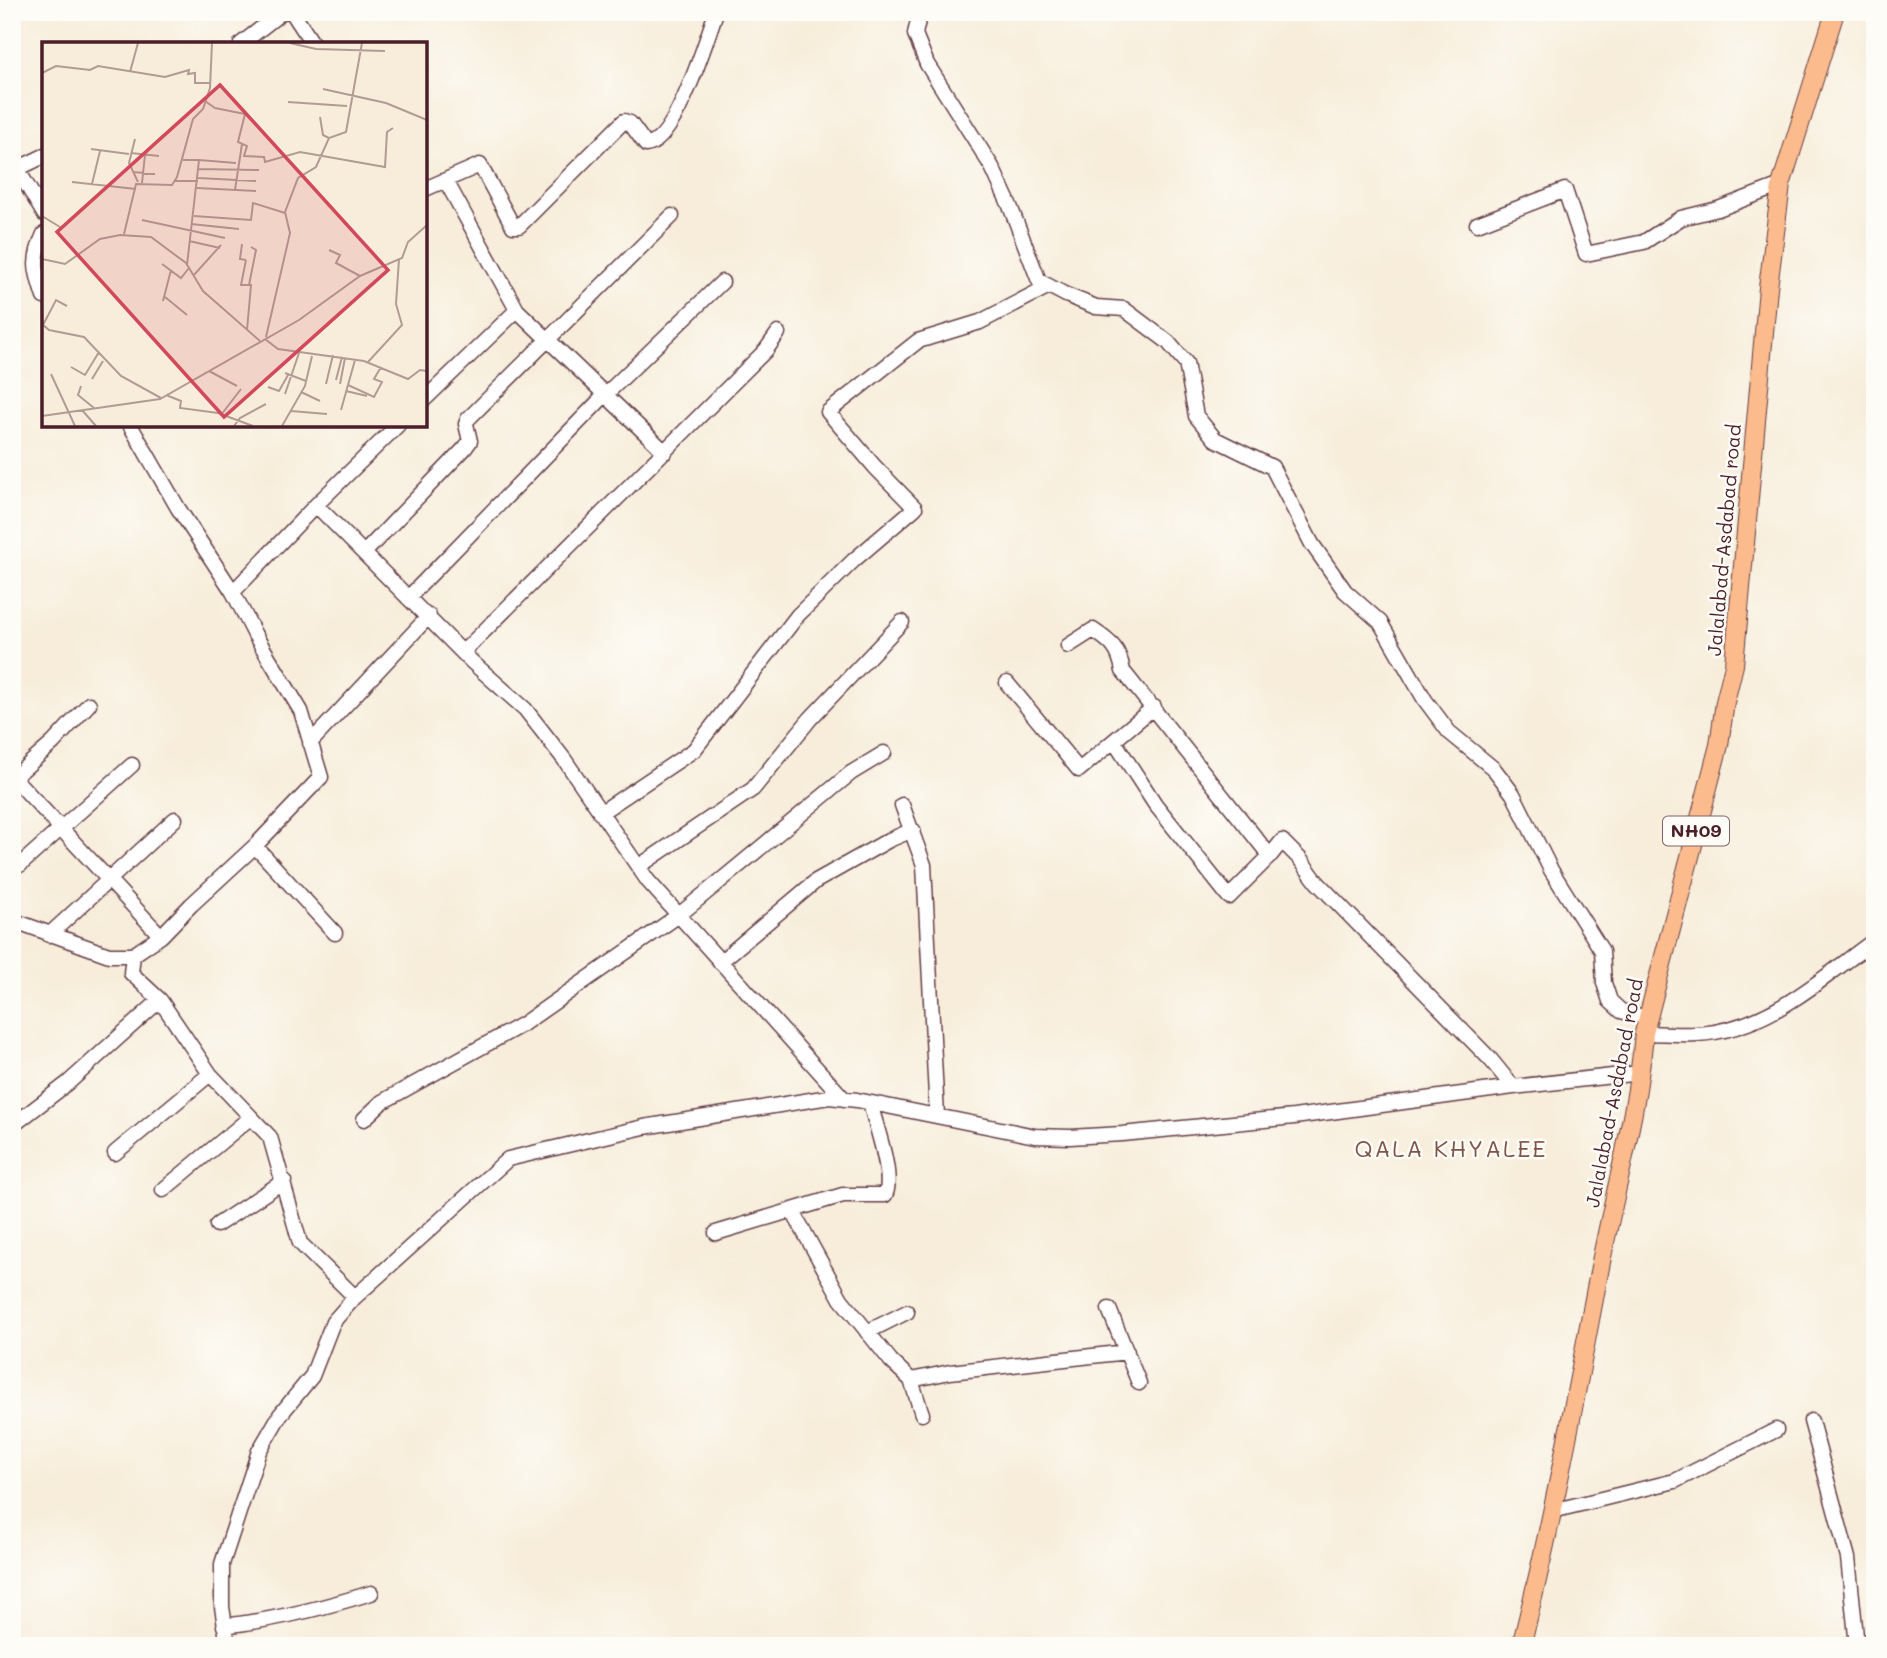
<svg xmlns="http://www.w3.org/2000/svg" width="1887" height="1658" viewBox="0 0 1887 1658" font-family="Mali,sans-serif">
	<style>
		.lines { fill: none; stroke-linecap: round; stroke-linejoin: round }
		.minor-casing { stroke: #643e45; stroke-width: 17 }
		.major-casing { stroke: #643e45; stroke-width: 20 }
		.minor { stroke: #fff; stroke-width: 14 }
		.major { stroke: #fbbb8c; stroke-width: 18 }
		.labels { text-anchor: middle; stroke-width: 5; stroke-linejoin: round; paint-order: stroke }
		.shield { fill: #fdfcf7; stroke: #806168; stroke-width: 2 }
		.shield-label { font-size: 18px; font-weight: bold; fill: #4a1f2b }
		.street-label { font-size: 19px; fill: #4a1f2b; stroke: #fdfcf7 }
		.quarter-label { font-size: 23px; letter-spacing: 2px; fill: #7f5449; stroke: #fdfcf7 }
		.inset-road { fill: none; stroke: #b29b94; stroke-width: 2 }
		.view { fill: #d1495b; fill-opacity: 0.15; stroke: #d1495b; stroke-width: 3.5 }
		.inset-edge { fill: none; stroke: #4a1f2b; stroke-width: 3.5 }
	</style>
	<rect width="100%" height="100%" fill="#fdfcf7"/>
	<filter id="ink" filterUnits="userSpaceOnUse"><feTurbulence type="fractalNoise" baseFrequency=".0143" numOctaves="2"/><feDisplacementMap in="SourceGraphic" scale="14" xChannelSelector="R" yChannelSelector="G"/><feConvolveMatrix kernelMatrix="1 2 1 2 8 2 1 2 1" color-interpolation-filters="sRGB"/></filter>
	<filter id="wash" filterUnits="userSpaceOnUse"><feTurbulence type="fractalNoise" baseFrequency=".00686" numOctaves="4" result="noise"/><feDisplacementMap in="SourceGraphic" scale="28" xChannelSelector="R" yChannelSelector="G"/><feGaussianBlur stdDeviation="1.57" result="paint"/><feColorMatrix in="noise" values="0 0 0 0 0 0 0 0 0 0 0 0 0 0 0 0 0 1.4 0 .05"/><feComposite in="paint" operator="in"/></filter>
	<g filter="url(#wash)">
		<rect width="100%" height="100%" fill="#f7edda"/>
	</g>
	<g filter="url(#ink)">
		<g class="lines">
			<defs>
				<path id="minor" d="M292,12L313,44
					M920,12L915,34L927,64L992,167L1010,206L1039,281L1066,295L1096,307L1124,309L1168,342L1186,363L1196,416L1215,439L1272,467L1312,544L1345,591L1380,622L1425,700L1449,732L1494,769L1513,794L1551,870L1602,951L1604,983L1610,1001L1621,1011L1647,1018
					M241,44L282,12
					M12,160L44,214
					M17,169L44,156
					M446,181L517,310L665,452
					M425,189L480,165L513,226H519L624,121L630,123L646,145C675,144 707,38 716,12
					M1477,224L1565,190L1586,254L1644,242L1681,218L1718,209L1781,185
					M44,234C32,260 35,270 44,297
					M425,399L517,310
					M130,425L178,508L233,592L255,635L301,711L321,777L255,846L191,905L161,936L133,955L131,973L160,1000L210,1074L270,1137L300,1243L355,1297
					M316,505L398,425
					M364,553L465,448L470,441L466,424L468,419L672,216
					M233,592L316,505L471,661L525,709L564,759L648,881L844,1099
					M408,598L605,395L722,282
					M1068,646L1093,630C1111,642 1119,648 1123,671L1270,856
					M463,652L766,350L778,333
					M1007,683L1079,770L1154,707
					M1114,741L1155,804L1229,897L1270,856L1282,841L1300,859L1317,882L1491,1060L1513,1087
					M310,743L429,616
					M14,778L161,936
					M12,779L53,743L89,704
					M902,805L924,865L937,1116
					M600,813L694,750L798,615L854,560L915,508L875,467L828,412L918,341L980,322L1049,286
					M255,846L335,933
					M20,865L132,765
					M638,867L753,789L810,719L902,622
					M12,920L109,955H133
					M49,935L175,819
					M720,962L816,881L889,840L913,830
					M1644,1033C1661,1033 1680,1035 1697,1034C1769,1030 1820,979 1875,940
					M364,1119L382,1102L523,1024L679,915L851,773L884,753
					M12,1126L68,1083L160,1000
					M115,1153L210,1074
					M163,1190L251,1117
					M792,1210L841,1299L891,1361L911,1380L922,1414
					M217,1225L284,1181
					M716,1233L843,1195H885C895,1178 875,1123 870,1103
					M1109,1309L1139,1383
					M867,1332L907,1312
					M911,1380L950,1372L1127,1352
					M1811,1421L1848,1558L1857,1646
					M1552,1511L1675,1481L1776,1430
					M224,1626C274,1620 323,1608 371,1593
					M228,1646L222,1607V1564L259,1451L280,1415L312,1376L333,1322L355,1297L508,1159L644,1127L829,1097L857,1100L1035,1136L1070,1137L1122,1134L1294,1117L1513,1087L1640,1073"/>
				<path id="major" d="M1521,1646C1554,1517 1577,1387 1602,1257C1617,1182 1638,1108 1644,1033L1719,745L1725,702L1734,665L1768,288L1781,185L1835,12"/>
			</defs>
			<use href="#minor" class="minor-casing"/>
			<use href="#major" class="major-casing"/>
			<use href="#minor" class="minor"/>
			<use href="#major" class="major"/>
		</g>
	</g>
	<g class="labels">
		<rect class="shield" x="1663" y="816.5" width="66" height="29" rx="5"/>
		<g class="shield-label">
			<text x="1696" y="837">NH09</text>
		</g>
		<g class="street-label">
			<text transform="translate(1724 540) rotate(-85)" y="7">Jalalabad-Asdabad road</text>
			<text transform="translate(1614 1093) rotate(-79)" y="7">Jalalabad-Asdabad road</text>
		</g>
		<g class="quarter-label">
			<text x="1451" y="1157">QALA KHYALEE</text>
		</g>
	</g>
	<g transform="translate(42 42)">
		<rect width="385" height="385" fill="#f7edda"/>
		<path class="inset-road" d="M248,1L274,7L343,9M88,30L96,1M0,31L14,24L48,28L56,24L123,35L147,28L146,32L153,31V41H168M281,47L344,61L385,78M163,59L173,66L203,72L196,100L205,104L202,114L222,115L223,120L258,110L343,125L345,90L351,86M246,60L305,64M278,75L281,93L287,96M93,97L87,121L96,140M49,107L87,112M89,111L117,114M141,118H157L145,223M157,118L194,121M156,127L217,128M91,130L113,132M156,136L214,139M133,139H156M30,140L94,147M100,141L103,113M50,142L58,109M155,146L214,149M193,148L200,102M0,174L18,185M152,174L209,178L211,161L243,171M100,178L183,196M149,182L197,187M82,192L94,142L130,143L135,135L151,77L161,67L168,46L170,1M147,199L178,206M200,202L198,217L204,218M287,208L298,213L294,221L318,234M0,217L23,222L58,197L78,193L109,195L144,221L161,249L218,299M204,218L199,243H209L205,288M120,222L139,236L147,226M151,234L179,203M207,243L214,208L209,205M123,255L145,273M121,259L129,228M0,282L7,288L42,295L79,334L119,356M1,283L14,258L25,264M224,295L248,191L243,170L256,136L274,125L287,96L304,90L320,1M223,297L236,307L322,319L366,337L378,328L385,329M326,320L360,283L354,262L357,217M29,325L43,333L57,310M167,329L195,344M243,331L264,339M9,332L33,384M50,337L61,319M294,338L300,315M284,342L291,313M298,342L303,316M306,343L332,355L340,340L332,337L339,325M39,344L36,353L52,366M226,345L237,349L246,333M304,349L325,354M259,350L278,359M243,352L257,311M124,353L139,359L138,366L176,371L211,384M40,368L54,384M299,368L313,318M249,369L285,372M179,373L199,347M0,374L118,357L257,278L318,234L360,216L366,200L385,183M192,384L198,376L224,362M240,384L263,344L270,314"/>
		<path class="view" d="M178,43L346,228L182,375L15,190Z"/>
		<rect width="385" height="385" class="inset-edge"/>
	</g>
	<rect width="1887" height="1658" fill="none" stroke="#fdfcf7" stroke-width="42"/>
</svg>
